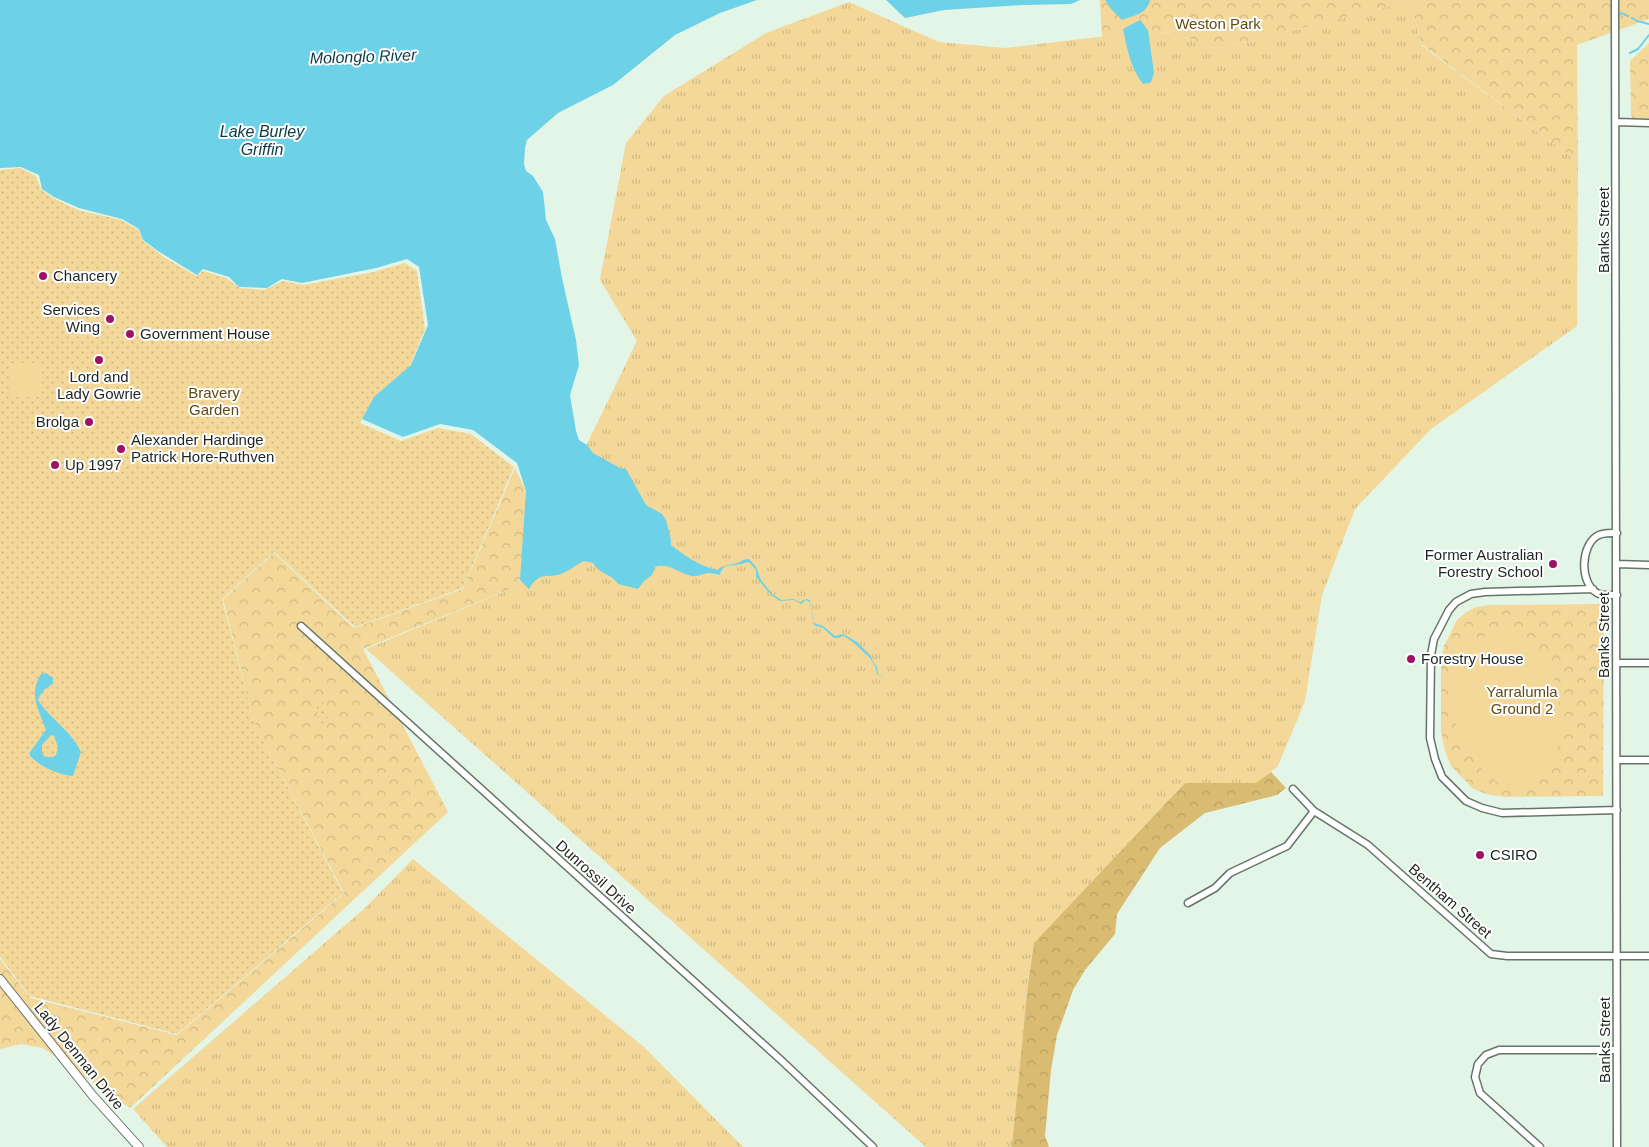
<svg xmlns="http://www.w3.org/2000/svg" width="1649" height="1147" viewBox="0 0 1649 1147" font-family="Arial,sans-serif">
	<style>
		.grass { fill: url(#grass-tufts) }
		.forest { fill: url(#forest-crowns) }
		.park { fill: url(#park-crowns) }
		.garden { fill: url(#garden-dots) }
		.pitch { fill: #f3d899 }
		.water { fill: #6dd1e7; fill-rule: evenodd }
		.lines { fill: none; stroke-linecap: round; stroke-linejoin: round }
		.stream { stroke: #6dd1e7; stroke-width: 2 }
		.minor-casing { stroke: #647567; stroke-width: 9 }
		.tertiary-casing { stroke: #647567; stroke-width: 10 }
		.minor { stroke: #fff; stroke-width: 6 }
		.tertiary { stroke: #fff; stroke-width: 8 }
		.poi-dot { fill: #9d1362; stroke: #fff; stroke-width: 2 }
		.labels { text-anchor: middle; stroke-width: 4; stroke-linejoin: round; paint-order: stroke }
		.park-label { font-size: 15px; fill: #604b12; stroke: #fff }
		.street-label { font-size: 15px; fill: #1e251f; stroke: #fff }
		.poi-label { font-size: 15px; fill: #1e251f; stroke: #fff; text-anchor: start }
		.water-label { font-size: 16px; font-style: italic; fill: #0a3b44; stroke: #fff }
	</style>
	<defs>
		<pattern id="grass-tufts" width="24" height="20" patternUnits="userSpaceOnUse" patternTransform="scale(1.25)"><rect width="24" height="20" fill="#f3d899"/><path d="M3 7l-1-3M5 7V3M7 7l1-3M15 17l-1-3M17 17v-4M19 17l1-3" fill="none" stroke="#d0b983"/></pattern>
		<pattern id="forest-crowns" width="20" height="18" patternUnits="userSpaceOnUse" patternTransform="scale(1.25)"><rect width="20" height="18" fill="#dabb72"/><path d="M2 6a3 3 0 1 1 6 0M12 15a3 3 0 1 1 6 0" fill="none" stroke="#bba162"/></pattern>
		<pattern id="park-crowns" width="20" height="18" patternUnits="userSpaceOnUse" patternTransform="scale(1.25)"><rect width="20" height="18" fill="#f3d899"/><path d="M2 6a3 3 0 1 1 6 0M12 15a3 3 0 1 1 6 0" fill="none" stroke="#d0b983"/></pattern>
		<pattern id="garden-dots" width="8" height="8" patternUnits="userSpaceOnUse" patternTransform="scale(1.25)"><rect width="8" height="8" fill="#f3d899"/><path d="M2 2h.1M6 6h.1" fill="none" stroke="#d0b983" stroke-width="1.8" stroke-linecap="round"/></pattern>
	</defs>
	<rect width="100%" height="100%" fill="#e3f5e6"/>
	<path class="grass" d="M1411,1L1421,45L1578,162L1577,326L1431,429L1355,509L1322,595L1305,701L1278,766L1257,783H1185L1034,944L1028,980L1013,1147H926L366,649L520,585L526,491L587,444L637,341L600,280L626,143L664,96L766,33L849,2L939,42L1005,48L1098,37L1172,32L1217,49Z
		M413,859L644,1047L743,1147H167L133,1109L365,908Z"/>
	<path class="forest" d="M1271,772L1286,788L1277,795L1205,813L1160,848L1117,914L1115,934L1085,970L1073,990L1066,1010L1057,1035L1051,1070L1045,1136L1049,1147H1012L1028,983L1034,943L1185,783H1256Z"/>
	<path class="park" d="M1100,0H1649V19L1577,45L1578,162L1421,44L1411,1L1217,49L1172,32L1102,37Z
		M1649,43V118H1632L1631,114L1630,61Z
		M515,468L526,491L520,585L363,649L448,812L130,1108L43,1048L21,1044L0,1049V959L31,998L177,1035L344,893L254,722L223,599L274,553L354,628L463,589Z
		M1604,604L1603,796L1504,797L1486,794L1472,788L1451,766L1445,751L1441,732V660L1444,646L1457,620L1465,613L1476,607L1489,605Z"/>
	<path class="garden" d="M20,168L36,176L41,189L51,197L78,210L121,220L139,230L143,241L164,257L196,276L203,271L226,278L240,288L264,290L283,281L303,285L374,272L405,263L417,271L425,329L409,369L372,401L360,423L401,441L438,428L471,434L514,467L463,588L355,627L274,552L222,599L254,722L343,893L177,1034L30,996L0,957V170Z
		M319,700L322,701C327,708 330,715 326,723H321L318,719L316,702Z"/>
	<path class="pitch" d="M9,363H42V397H9Z
		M1499,632C1508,632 1517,632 1525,638C1536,646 1547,660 1552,673C1562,704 1566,745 1546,772C1540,781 1532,787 1522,788C1470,792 1429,687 1459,651C1468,639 1485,635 1499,632Z"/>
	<path class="water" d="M0,0H757L720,13L675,35L613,85L558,113L527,140L525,148L524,164L526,171L533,176L543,192L546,220L555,239L562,278L576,340L579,365L570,395L576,431L579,440L587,445L593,453L620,468L626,469L646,505L662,514L666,520L671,540V545C685,556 700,566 717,570C724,565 729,565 737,563C741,562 743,559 749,559L756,567L761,580L773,595L782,600L793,599L800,602L806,599L810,600L814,623L823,626L835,636L843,634L857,642L871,656L873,662L877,667L878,674L885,680L877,674L876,668L870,658L854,643L844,636L837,638H834L823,628L814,625L810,602L806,600L801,604L794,600L780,601L771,595L756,577V570L749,562C746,562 743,564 740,564C732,567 723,562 720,575C716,574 712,573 708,573C702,574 698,577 692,576C680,574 668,562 655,567L652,575L644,581L638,589L618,584C611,573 600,575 593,563L584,561C577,564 571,570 563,573C548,580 541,569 529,589L520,580L526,491L517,463L473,430L440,424L403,437L362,419L374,397L411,365L428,325L419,267L407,259L376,268L302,283L282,279L267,288L239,287L229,277L203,269L197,275L158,251L143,240L139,229L122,219L79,208L54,197L42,189L39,175L21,167L0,168Z
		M886,0H1080L1071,4L1023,5L944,10L905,18Z
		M1105,0H1150C1147,14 1135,15 1122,20L1112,10Z
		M1140,20L1148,30L1154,73L1151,82L1143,84C1130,67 1127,48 1123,29Z
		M46,673L53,678V684C46,687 41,692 38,700C50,719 72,731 81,752L73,776C59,775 39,766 30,756V752C36,745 40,737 46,730C39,709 28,695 41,674ZM51,735L54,736L58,747L56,755L53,757H45L42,753V745Z"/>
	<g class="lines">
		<path class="stream" d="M1621,13L1628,16
			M1632,18L1637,21L1649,24
			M1630,53L1638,49L1649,35"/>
		<defs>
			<path id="minor" d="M1615,0L1617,1147
				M1616,122L1649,123
				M1617,533C1610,533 1603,532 1597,536C1581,546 1579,582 1597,593C1603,596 1610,595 1617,595
				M1617,564L1649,565
				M1593,589L1485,592L1471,594L1456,602L1449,610L1434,639L1431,655L1430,738L1435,759L1442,777L1466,801L1482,808L1502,813L1617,810
				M301,626L782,1061L873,1147
				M1617,663H1649
				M1617,760H1649
				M1293,789L1314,811L1368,845L1491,954L1507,956H1649
				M1188,903L1215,888L1230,873L1287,846L1314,811
				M1540,1147L1480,1093L1475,1077L1478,1064L1486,1055L1499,1050H1617"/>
			<path id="tertiary" d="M0,979L93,1096L139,1147"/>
		</defs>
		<use href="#minor" class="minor-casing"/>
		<use href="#tertiary" class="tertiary-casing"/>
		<use href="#minor" class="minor"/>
		<use href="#tertiary" class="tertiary"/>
	</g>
	<g class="poi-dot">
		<circle cx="43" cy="276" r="5"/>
		<circle cx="110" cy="319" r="5"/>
		<circle cx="130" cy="334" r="5"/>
		<circle cx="99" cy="360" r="5"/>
		<circle cx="89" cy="422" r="5"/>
		<circle cx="121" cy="449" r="5"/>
		<circle cx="55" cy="465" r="5"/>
		<circle cx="1553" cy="564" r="5"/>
		<circle cx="1411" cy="659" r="5"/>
		<circle cx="1480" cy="855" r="5"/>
	</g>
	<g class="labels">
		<g class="park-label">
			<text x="1218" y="29">Weston Park</text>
			<text x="214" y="398">Bravery<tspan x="214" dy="17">Garden</tspan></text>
			<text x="1522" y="697">Yarralumla<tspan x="1522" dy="17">Ground 2</tspan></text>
		</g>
		<g class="street-label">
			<text transform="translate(1604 230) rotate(-90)" y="5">Banks Street</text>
			<text transform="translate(1604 635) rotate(-90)" y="5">Banks Street</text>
			<text transform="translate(596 877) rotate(42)" y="5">Dunrossil Drive</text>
			<text transform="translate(1450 901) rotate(41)" y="5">Bentham Street</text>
			<text transform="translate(1605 1040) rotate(-90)" y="5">Banks Street</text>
			<text transform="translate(79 1056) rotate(51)" y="5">Lady Denman Drive</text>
		</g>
		<g class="poi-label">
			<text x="53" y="281">Chancery</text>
			<text x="100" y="315" text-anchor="end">Services<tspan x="100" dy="17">Wing</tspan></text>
			<text x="140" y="339">Government House</text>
			<text x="99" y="382" text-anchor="middle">Lord and<tspan x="99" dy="17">Lady Gowrie</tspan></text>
			<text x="79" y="427" text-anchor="end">Brolga</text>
			<text x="131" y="445">Alexander Hardinge<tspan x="131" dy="17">Patrick Hore-Ruthven</tspan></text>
			<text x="65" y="470">Up 1997</text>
			<text x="1543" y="560" text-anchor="end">Former Australian<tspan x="1543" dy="17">Forestry School</tspan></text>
			<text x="1421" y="664">Forestry House</text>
			<text x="1490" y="860">CSIRO</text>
		</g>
		<g class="water-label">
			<text transform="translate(363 56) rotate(-2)" y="6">Molonglo River</text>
			<text x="262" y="137">Lake Burley<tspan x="262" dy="18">Griffin</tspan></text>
		</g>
	</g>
</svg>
